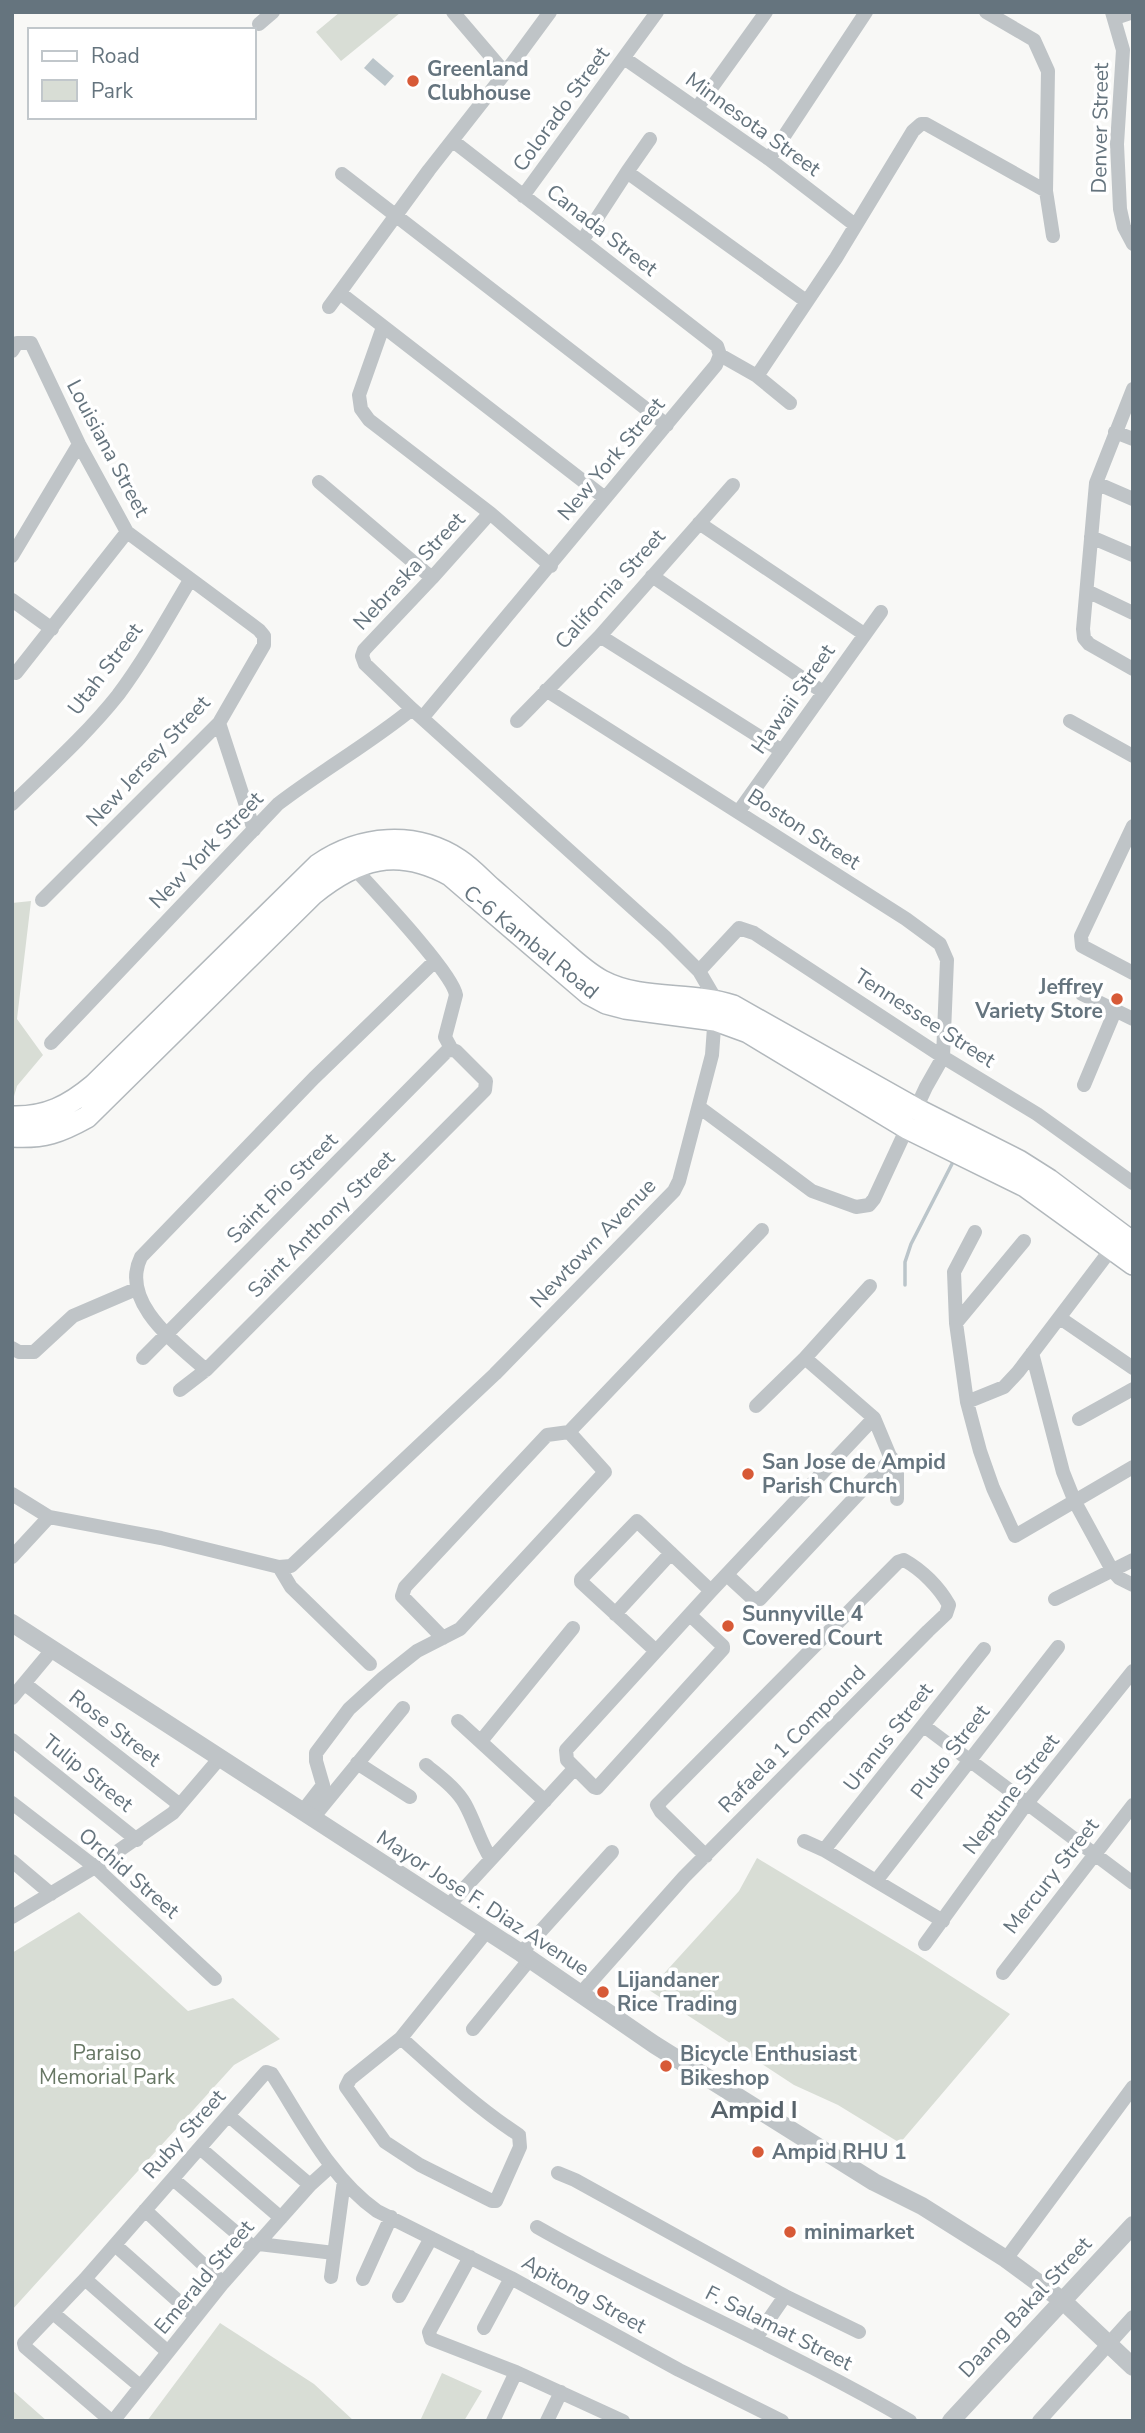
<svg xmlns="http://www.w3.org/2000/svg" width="1145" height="2433" viewBox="0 0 1145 2433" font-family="'Nunito Sans',sans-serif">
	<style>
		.green { fill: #d8ddd5 }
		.water { fill: #bbc5ca }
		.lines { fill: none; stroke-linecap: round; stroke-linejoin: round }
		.stream { stroke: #bbc5ca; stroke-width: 3.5 }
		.secondary-casing { stroke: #b2b8bc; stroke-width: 24 }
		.minor { stroke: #bfc4c7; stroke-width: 14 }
		.tertiary { stroke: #bfc4c7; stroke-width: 18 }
		.secondary { stroke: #fff; stroke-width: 21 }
		.poi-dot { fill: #d75a37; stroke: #fff; stroke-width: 2.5 }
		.labels { text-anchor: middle; stroke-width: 7; stroke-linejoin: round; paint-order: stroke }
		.poi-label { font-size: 21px; font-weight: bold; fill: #65747e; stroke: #fff; text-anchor: start }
		.street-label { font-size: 21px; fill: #65747e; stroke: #fff }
		.park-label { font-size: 21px; fill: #677764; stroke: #fff }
		.quarter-label { font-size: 24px; font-weight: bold; fill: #57626a; stroke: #fff }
	</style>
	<rect width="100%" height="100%" fill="#f8f8f6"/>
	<path class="green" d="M340,12H399L400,13L341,61L316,32Z
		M31,901L17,1019L43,1055L17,1086L12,1103V903Z
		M757,1858L918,1955L1010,2014L900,2143L838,2105L794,2085L649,1990L739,1891Z
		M79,1912L188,2011L233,1998L280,2039L234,2065L12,2310V1953Z
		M220,2323L314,2384L354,2421H147Z
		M442,2373L482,2391L464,2421H420Z
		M12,2390L47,2421H12Z"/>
	<path class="water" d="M373,58L394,76L385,86L364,68Z"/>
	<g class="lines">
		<path class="stream" d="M905,1285V1262L911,1244L954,1160"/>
		<defs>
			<path id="secondary" d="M12,1117C46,1118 69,1106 94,1085L318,865C360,836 415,831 459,860C471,868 481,879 491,888C513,907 534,926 556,945C570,957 585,972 602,981C642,1002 690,992 733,1006L916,1109L1019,1161L1049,1180L1133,1243
				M12,1136C44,1138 60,1132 87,1117L313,894C357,858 397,846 450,875L589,994L606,1003L625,1008L715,1020L748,1032L907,1128L1025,1186L1133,1264"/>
		</defs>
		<use href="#secondary" class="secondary-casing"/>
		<path class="minor" d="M453,12L505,73
			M986,12L1034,40L1048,71L1046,191L1053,236
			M1112,12L1123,50L1117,144L1120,209L1124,227L1133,244
			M1115,18L1133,12
			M259,24L273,12
			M624,58L769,159L855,225
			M697,108L766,12
			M453,141L717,346L720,355
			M769,159L866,12
			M627,172L650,139
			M342,174L667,425
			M523,196L657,12
			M582,241L627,172L806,301
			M340,293L605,498
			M329,307L429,170L505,73L550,12
			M383,327L359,395L361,409L369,420L490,513
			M12,351L17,343H31L79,444L127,532L259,630L264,636V645L219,723L42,900
			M720,355L757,376L790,403
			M757,376L836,258L913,131L921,124H926L1046,191
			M1133,389L1096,483L1083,629L1084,638L1089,644L1133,669
			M1115,432L1133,439
			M319,482L432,578
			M1096,483L1133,499
			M699,523L864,634
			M1091,537L1133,555
			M12,556L79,444
			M652,576L823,692
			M1087,591L1133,613
			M12,600L52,629
			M600,636L782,751
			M16,673L127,532
			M546,690L906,919L940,944L947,960L943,1057L926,1087L874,1199L869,1205L856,1207L812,1191L699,1107
			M423,717L716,365L720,355
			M517,721L600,636L733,485
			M1070,721L1133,756
			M219,723L254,830
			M12,804C48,769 87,734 118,695C145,659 167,619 190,580
			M739,811L881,612
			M1133,826L1081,936L1082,946L1133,973
			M699,971L739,928L754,933L943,1057L1037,1114L1133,1183
			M1082,994L1133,1019
			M51,1043L278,804C321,771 369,744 412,709
			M1084,1085L1115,1011
			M975,1232L954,1272L956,1323L967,1402L980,1451L993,1488L1015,1536L1133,1467
			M1060,1318L1133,1368
			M956,1323L1024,1241
			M12,1348L19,1352H34L73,1316L136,1289
			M1032,1353L1063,1472L1075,1502L1112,1570L1119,1578L1133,1585
			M143,1358L447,1051L452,1050
			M805,1358L874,1418L897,1473V1499
			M206,1370C176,1343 119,1302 141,1257L314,1078L435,961
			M180,1390L206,1370L485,1090L486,1081L456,1051L452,1050L445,1037L456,995C453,973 372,888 353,867
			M967,1402L1004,1387L1018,1372L1112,1248
			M756,1406L805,1358L870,1286
			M1079,1419L1133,1389
			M569,1432L762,1230
			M12,1494L49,1517
			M12,1557L49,1517L161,1538L279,1567L291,1566L495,1374L674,1191L679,1181L712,1055L716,1000L699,971L665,937L412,709L365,664L362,656L364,650L432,578L490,513L551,566
			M279,1567L291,1587L370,1664
			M727,1575L752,1598L760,1599L892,1458
			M1055,1599L1133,1560
			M615,1614L671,1553
			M690,1615L723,1646V1649L597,1788L594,1787L567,1760L566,1750L711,1591L874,1418
			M656,1651L581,1582V1579L637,1521L711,1591
			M25,1684L180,1805
			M12,1698L52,1650
			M458,1721L545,1801
			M924,1726L1133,1883
			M12,1740L137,1840
			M481,1741L573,1628
			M357,1763L410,1797
			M426,1765C440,1777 456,1788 465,1804C475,1822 480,1842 491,1859
			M12,1803L95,1867L215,1979
			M302,1812L323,1785L316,1761V1753L349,1709L383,1678L417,1651L460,1629L605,1472L569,1432L547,1435L405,1587L402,1596L443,1638
			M312,1819L403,1708
			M804,1841L824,1850L943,1921
			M824,1850L984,1649
			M12,1861L51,1894
			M876,1881L1058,1647
			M448,1906L574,1769
			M12,1917L95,1867L173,1813L219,1759
			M925,1944L1027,1803L1133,1671
			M521,1953L612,1852
			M1003,1973L1133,1805
			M581,1993L684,1877L928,1631L946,1614L949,1605C939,1587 922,1570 904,1560L898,1562L657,1805L661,1812L706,1856
			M473,2029L530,1959
			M401,2038C439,2072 476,2107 519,2135L520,2147L496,2201H492L420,2165L385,2142L346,2087L350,2079L401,2038L486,1932
			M229,2116L310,2185
			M200,2148L281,2218
			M331,2166L310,2185L223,2283L114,2420H110L25,2347L24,2343L85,2279L266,2072L272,2074C303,2122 330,2178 377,2211L511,2278L679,2370L782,2421
			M558,2173L575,2180L785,2296L859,2332
			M173,2179L254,2248
			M145,2210L223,2283
			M537,2227C658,2296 789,2350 910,2421
			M259,2244L334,2253
			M115,2245L195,2316
			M470,2257L429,2332L431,2339L516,2372L623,2421
			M1006,2259L1133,2087
			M331,2277L344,2181
			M85,2279L168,2352
			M363,2279L391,2217
			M399,2296L431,2238
			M53,2313L140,2386
			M484,2328L511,2278
			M756,2338L785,2296
			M493,2421L516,2372
			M547,2421L561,2392
			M1039,2421L1133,2317"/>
		<path class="tertiary" d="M12,1623L521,1953L655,2045L874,2182L922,2206L1006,2259L1063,2301L1133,2367
			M951,2421L1133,2225"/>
		<use href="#secondary" class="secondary"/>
	</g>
	<g class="poi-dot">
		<circle cx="413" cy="81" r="7"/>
		<circle cx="1117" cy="999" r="7"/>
		<circle cx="748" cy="1474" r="7"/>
		<circle cx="728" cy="1626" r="7"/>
		<circle cx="603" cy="1992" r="7"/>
		<circle cx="666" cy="2066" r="7"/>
		<circle cx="758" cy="2152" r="7"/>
		<circle cx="790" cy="2232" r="7"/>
	</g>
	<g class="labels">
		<g class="poi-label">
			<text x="427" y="76">Greenland<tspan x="427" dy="24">Clubhouse</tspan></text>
			<text x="1103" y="994" text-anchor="end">Jeffrey<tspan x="1103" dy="24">Variety Store</tspan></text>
			<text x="762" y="1469">San Jose de Ampid<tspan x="762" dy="24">Parish Church</tspan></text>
			<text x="742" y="1621">Sunnyville 4<tspan x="742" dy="24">Covered Court</tspan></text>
			<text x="617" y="1987">Lijandaner<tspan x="617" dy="24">Rice Trading</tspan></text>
			<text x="680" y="2061">Bicycle Enthusiast<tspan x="680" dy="24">Bikeshop</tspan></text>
			<text x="772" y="2159">Ampid RHU 1</text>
			<text x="804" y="2239">minimarket</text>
		</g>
		<g class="street-label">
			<text transform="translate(561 109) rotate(-54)" y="7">Colorado Street</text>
			<text transform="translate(753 124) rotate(36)" y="7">Minnesota Street</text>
			<text transform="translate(1100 128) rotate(-89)" y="7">Denver Street</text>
			<text transform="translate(602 230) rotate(38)" y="7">Canada Street</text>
			<text transform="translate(108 448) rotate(62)" y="7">Louisiana Street</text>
			<text transform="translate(611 459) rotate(-50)" y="7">New York Street</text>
			<text transform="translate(409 571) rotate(-47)" y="7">Nebraska Street</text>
			<text transform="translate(610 589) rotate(-48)" y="7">California Street</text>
			<text transform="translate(105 669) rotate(-53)" y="7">Utah Street</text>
			<text transform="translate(793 699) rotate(-55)" y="7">Hawaii Street</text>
			<text transform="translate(148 761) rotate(-47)" y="7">New Jersey Street</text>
			<text transform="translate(804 829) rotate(33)" y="7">Boston Street</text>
			<text transform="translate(206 850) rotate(-46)" y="7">New York Street</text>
			<text transform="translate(531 942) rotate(39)" y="7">C-6 Kambal Road</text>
			<text transform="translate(925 1018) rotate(33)" y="7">Tennessee Street</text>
			<text transform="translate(282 1188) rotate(-45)" y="7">Saint Pio Street</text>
			<text transform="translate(321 1224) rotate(-45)" y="7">Saint Anthony Street</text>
			<text transform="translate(593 1243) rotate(-46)" y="7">Newtown Avenue</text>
			<text transform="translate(115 1728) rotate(38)" y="7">Rose Street</text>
			<text transform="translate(888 1737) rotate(-52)" y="7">Uranus Street</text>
			<text transform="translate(792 1739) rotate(-45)" y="7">Rafaela 1 Compound</text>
			<text transform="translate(950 1752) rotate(-52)" y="7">Pluto Street</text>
			<text transform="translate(88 1773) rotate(39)" y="7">Tulip Street</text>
			<text transform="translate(1011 1794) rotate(-53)" y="7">Neptune Street</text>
			<text transform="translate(129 1873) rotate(41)" y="7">Orchid Street</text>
			<text transform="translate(1051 1876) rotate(-52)" y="7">Mercury Street</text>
			<text transform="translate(483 1903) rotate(33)" y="7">Mayor Jose F. Diaz Avenue</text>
			<text transform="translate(184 2134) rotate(-48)" y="7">Ruby Street</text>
			<text transform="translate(204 2277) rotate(-50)" y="7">Emerald Street</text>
			<text transform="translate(584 2294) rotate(29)" y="7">Apitong Street</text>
			<text transform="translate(1025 2307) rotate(-47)" y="7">Daang Bakal Street</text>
			<text transform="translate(779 2328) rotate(27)" y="7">F. Salamat Street</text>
		</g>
		<g class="park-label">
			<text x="107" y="2060">Paraiso<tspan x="107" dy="24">Memorial Park</tspan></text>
		</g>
		<g class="quarter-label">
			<text x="754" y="2118">Ampid I</text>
		</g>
	</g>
	<rect width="1145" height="2433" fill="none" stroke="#65747e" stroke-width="28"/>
	<rect x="28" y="28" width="228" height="91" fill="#ffffff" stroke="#c1c7cb" stroke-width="2"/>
	<rect x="42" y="51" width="35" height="10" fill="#ffffff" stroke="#c1c7cb" stroke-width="2"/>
	<text x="91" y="63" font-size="21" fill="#65747e">Road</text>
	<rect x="42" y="80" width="35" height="21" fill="#d8ddd5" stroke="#c1c7cb" stroke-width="2"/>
	<text x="91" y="98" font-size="21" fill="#65747e">Park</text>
</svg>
